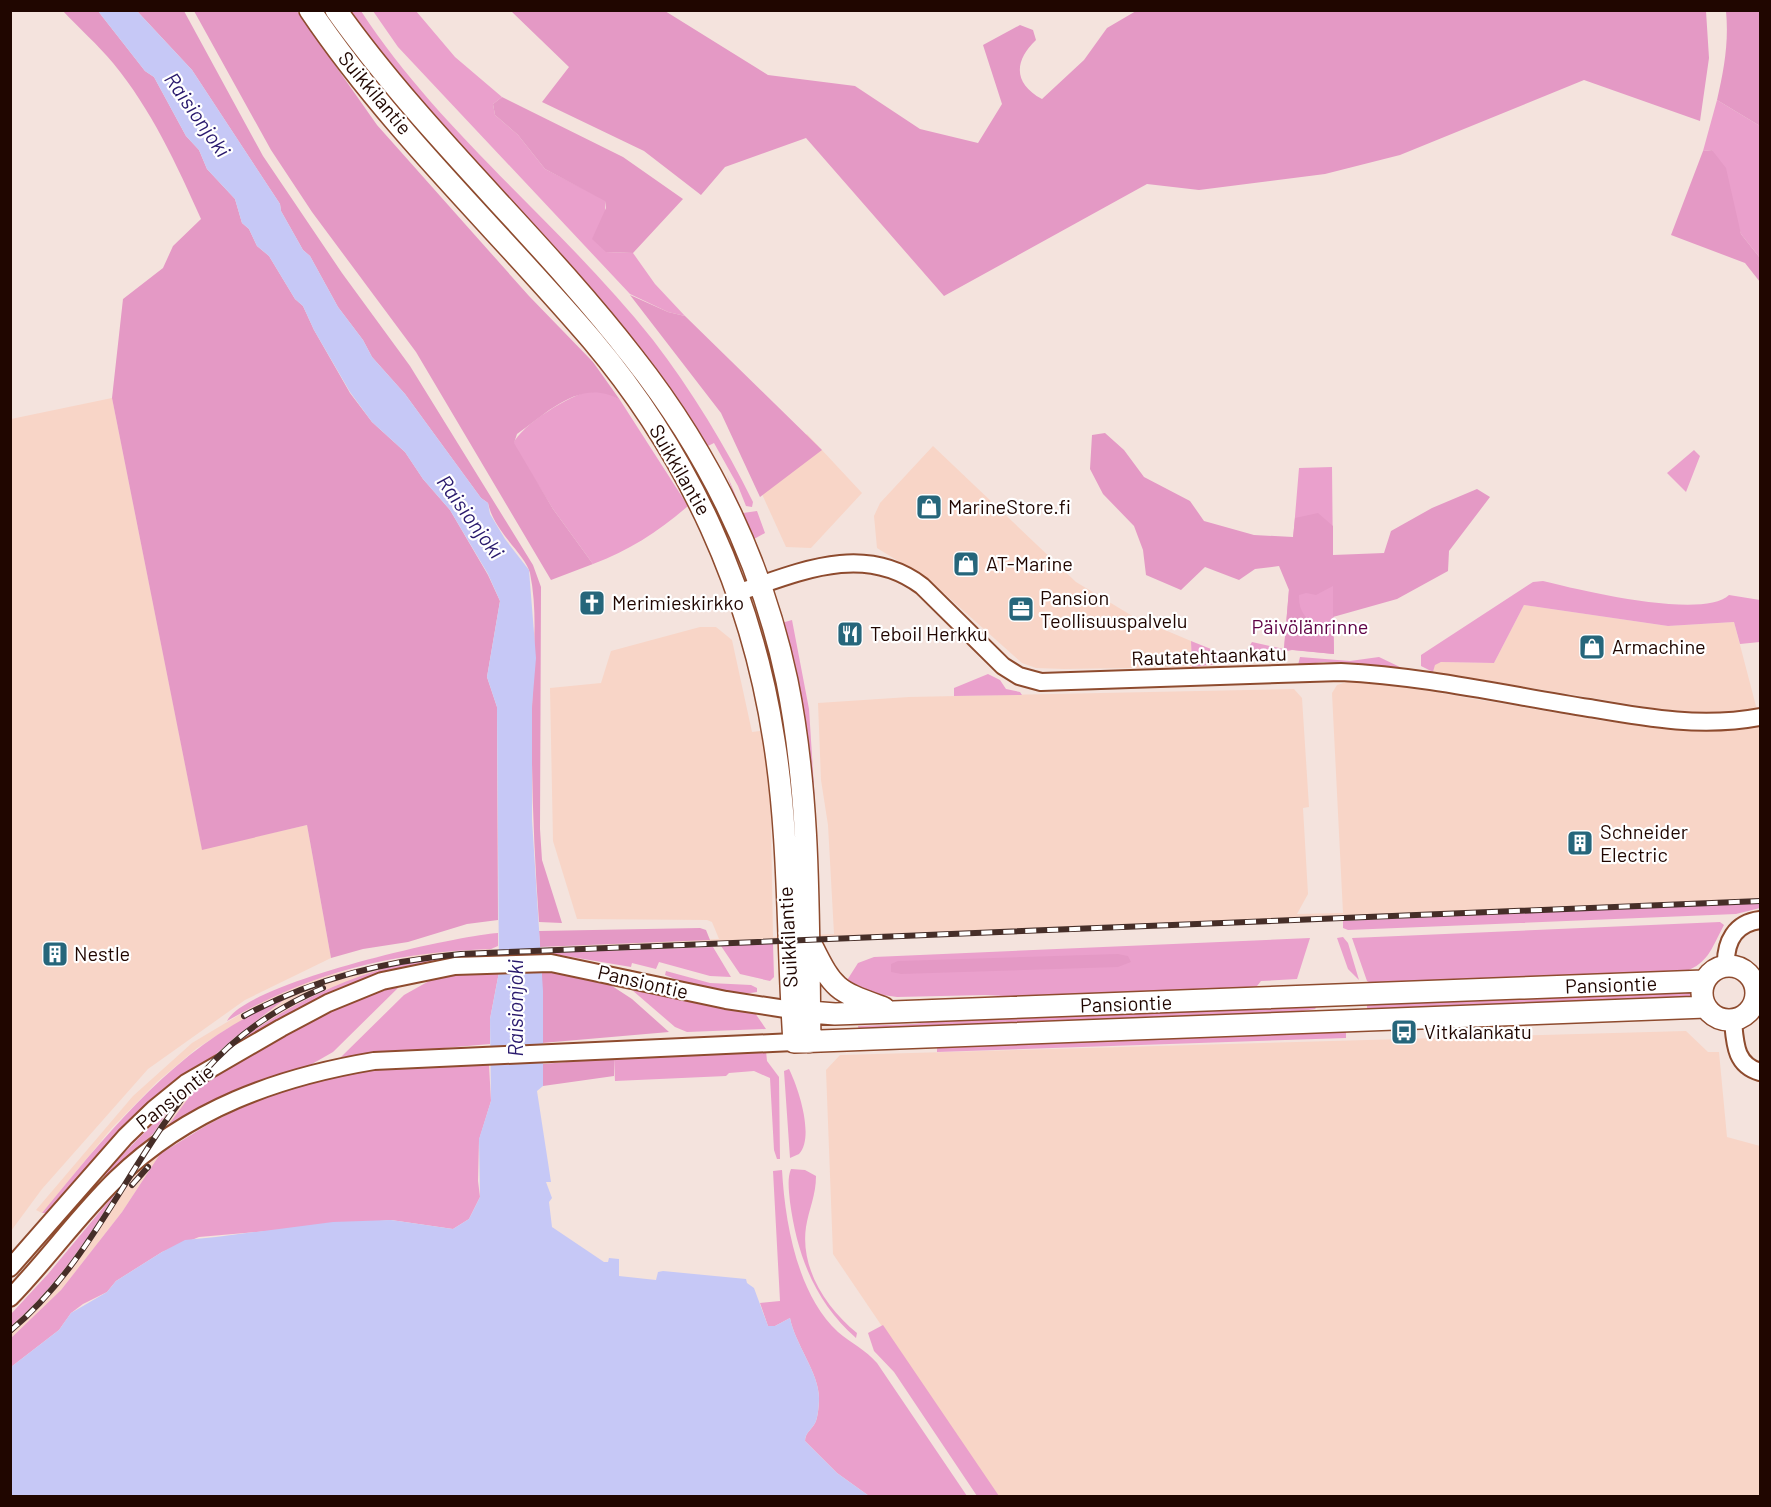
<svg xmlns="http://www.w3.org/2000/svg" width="1771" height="1507" viewBox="0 0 1771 1507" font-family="Barlow,sans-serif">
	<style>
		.built { fill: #f8d5c7 }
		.green { fill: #eaa0cc }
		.forest { fill: #e499c5 }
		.water { fill: #c6c8f6 }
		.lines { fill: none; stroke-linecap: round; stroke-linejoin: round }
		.minor-casing { stroke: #8e4b2e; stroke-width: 20 }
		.major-casing { stroke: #8e4b2e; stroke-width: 24 }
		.minor { stroke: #fff; stroke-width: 16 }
		.major { stroke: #fff; stroke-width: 21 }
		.rail-casing { stroke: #462e28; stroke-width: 6 }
		.rail { stroke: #fff; stroke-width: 4; stroke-dasharray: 11; stroke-linecap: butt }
		.labels { text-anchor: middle; stroke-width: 4.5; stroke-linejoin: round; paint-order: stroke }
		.street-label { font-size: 20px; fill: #200600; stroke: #fff }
		.poi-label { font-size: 20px; fill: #200600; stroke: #fff; text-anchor: start }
		.park-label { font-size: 20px; fill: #5e0245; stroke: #fff }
		.water-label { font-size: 21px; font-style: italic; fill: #29196d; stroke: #fff }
	</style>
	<rect width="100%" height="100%" fill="#f4e3dd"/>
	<path class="built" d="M112,398L202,849L307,825L331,958L245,1000L148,1069L42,1189L11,1231V419Z
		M807,434L862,493L811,548L786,547L756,481Z
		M933,446L1076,582L1134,617L1191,641L1192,667L1064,669L1036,668L1022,663L929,580L877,548L874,516L880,503Z
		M1524,605L1668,626L1734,622L1757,710L1724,714L1684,713L1433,672L1435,664L1441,662L1494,663Z
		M700,627H716L732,640L752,732L760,731L770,768L773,937L834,934L828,825L821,780L818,703L909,697L1294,689L1302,698L1309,807L1303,808L1308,894L1297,914L1343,913L1332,693L1337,685L1357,679L1603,721L1699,731L1760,725V903L548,953V947L719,939L712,922L707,920L577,919L553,841L550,688L601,683L611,651Z
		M490,949L491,955L408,963L337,985L306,999L239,1041L195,1089L152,1149L145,1164L160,1154L122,1212L61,1290L11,1338V1326L53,1285L93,1231L173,1104L234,1038L283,1001L228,1028L196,1049L157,1082L111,1129L42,1213L36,1210L133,1096L192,1043L264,1000L319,977L425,953Z
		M1686,1031L1708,1052H1719L1727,1137L1760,1146V1496H997L833,1254L826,1070L840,1055Z"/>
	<path class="green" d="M318,11H328L640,379L699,469L696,471L651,404L388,101Z
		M346,11H361C441,134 562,225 653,340C692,391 725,445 753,502L752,507L746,506L738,486L714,443L708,446L375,51Z
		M373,11H416L455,57L502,97L493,104L495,115L518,135L545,169L605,200L606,252L633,253L655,284L685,316L668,312L630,294L398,47Z
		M1717,100L1760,126V258L1741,234L1712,150L1703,151Z
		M590,391L607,392L620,400L688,506C658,532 630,550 593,564L553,509L513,444C521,425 570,395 590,391Z
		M1694,450L1700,456L1686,492L1667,473Z
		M1332,467L1334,654L1292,650L1244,661V655L1252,642L1284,649L1299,468Z
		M727,475L743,513L757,511L765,533L754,539L747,534Z
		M1543,581C1579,590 1703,620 1729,595L1760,600V642L1740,644L1734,622L1668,626L1524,605L1494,663L1441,662L1435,665L1433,672L1421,666V655L1533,582Z
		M792,620L809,709L815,802L812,803L778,624Z
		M1191,641L1221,653L1227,663L1192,667Z
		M1300,657L1350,661L1379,657L1402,668L1324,662L1298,665Z
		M988,674L1000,680L1006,689L1020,692L1022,695L954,696V688Z
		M1760,903V908L1736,914L1348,930L1343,928V921Z
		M1720,922L1724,925C1711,949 1708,966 1679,973L1374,985L1367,981L1352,938Z
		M498,933V946L491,949C393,952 312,972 227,1021C245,983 453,936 498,933Z
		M1343,937L1348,943L1359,980L1348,969L1337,938Z
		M1310,938L1297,979L1261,981L1257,986L1231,991L1042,998L985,995L897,997L862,992L844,985L858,963L874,957Z
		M773,943L774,977L770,981L740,974L721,946Z
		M713,947L731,977L710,976L659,962L656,969L632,963L631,967L548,953Z
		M498,955C493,960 424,962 408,966C346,980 291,1014 236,1044C246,1035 259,1027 270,1020C336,979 419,949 498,955Z
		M666,971L710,983L751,985L757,988V992C726,998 694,987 665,975Z
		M499,972L490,1019V1044L341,1057L404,995L438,976Z
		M404,982L333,1052L312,1064L233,1093L167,1127L195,1089L215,1075L344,1004Z
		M632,990L755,1013L766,1029L687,1032L675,1027Z
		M1693,990V999L1367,1011V1001Z
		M285,999L234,1038L215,1055L172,1082L141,1110L49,1213H42C112,1128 180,1041 285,999Z
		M1319,1004L1315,1009L1269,1016L859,1032L858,1026L914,1024L957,1018Z
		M1346,1029V1038L937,1052V1048L960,1043Z
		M766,1051L767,1061L779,1077L780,1159H777L774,1150L770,1078L754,1071L729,1073L726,1076L615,1081L614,1058Z
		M489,1065L491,1101L479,1140L478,1181L480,1197L469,1219L453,1229L391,1220L199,1237L162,1252L116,1281L107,1292L83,1304L71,1313L59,1330L11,1367V1338L61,1290L122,1212L160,1154L207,1125L238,1109L282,1091L327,1078L378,1070Z
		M789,1069C798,1087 815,1137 799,1154L790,1158L784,1071Z
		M173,1104L153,1134L105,1177L102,1175Z
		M791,1169L805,1170L816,1176C816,1195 809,1209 806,1227C800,1268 826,1308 857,1333L856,1338C815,1302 797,1255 790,1202C789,1192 787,1178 791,1169Z
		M782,1170C785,1222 797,1294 838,1332C851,1343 866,1350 877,1363L967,1496H869L837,1473L805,1441C805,1432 813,1429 816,1421C818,1415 819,1405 819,1398C819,1373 795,1344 790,1318L775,1326H768L760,1303L780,1301L773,1171Z
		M117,1191C87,1240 55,1288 11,1326V1314L48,1274Z
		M883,1325L999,1496H977L894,1372L874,1351L868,1333Z"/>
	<path class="forest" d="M63,11H98L145,71L154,77L186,136L199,150L207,169L235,199L242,223L249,229L257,246L269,256L295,299L303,306L314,330L350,393L372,422L405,452L423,479L450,510L488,575L500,601L487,677L497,707L498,920L467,924L408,942L363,949L331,958L307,825L202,850L112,398L123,299L163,268L173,246L201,219C177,165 151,109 113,63C98,45 79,28 63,11Z
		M137,11H184L263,156L342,273L410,366L533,565L541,587L540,829L542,860L562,923L539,922C534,851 531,780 532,709C532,664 539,617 530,573C526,555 494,532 488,503L481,498L405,394L372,357L363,340L338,307L310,256L303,250L281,211L280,204L192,70Z
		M194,11H297L377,125L529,296L593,362L620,400C582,377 548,412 517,434L514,443L553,509L593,564L551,580L416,352L312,212L271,150Z
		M511,11H665L768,75L855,86L920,129L978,143L1002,104L983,45L1020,25L1033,30L1036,40C1014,61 1013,83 1042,99L1084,60L1107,28L1136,11H1706L1709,58L1700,121L1584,80L1400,155L1325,174L1199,190L1147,184L944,296L806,138L725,167L701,195L644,151L542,102L569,67Z
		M1726,11H1760V126L1717,100C1724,70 1729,42 1726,11Z
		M502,97L623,157L683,199L633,253L606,252L592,239L606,208L605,201L545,169L518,135L495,115L493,104Z
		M1712,150L1726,168L1741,234L1760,258V282L1745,263L1671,235L1703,151Z
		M630,295L668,312L685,316L822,450L760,497L721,413Z
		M1105,433L1124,450L1144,477L1190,501L1204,521L1254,535L1293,537L1295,518L1318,513L1333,526V555L1384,553L1391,531L1432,508L1477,489L1490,497L1449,551L1448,571L1397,599L1333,617V586L1316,595L1306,593L1299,595C1298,612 1307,619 1319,629L1333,624L1334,654L1284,649L1289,590L1279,566L1255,569L1239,580L1205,567L1181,590L1146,575L1143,550L1134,526L1103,494L1090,469L1092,435Z
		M700,928L706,930L710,940L540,947L539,931Z
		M1118,954L1128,956L1131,962L1118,967L901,974L891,972V964L898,961Z
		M560,971L606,982L632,999L669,1032L542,1043V973Z
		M614,1058V1076L543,1086V1064Z"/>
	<path class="water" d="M98,11H137L192,70L280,204L281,211L303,250L310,256L338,307L363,340L372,357L405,394L481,498L488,503L490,514L505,539L529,570L536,658L532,706V820L543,991V1086L537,1091L551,1182H546L552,1198L549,1202L552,1227L604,1262H608L609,1258L619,1259V1276L656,1280L658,1272L663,1271L746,1279L747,1283L754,1288L768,1326H775L790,1318C795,1344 819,1373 819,1398C819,1404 818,1415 816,1421C813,1429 805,1432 805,1441L837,1473L869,1496H11V1367L59,1330L71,1313L107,1292L116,1281L162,1252L185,1240L216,1237L333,1222L391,1220L453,1229L469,1219L480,1197L479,1139L491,1101L490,1019L499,972L497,707L487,677L500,601L488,574L450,510L423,479L405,452L372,422L350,392L314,330L303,306L295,299L269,256L257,246L249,229L242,223L235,199L207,169L199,150L186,136L154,77L145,71Z"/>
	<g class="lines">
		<defs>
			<path id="minor" d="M737,593C799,572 864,542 922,586L1003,666L1019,676L1041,682L1341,672C1424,676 1507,695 1589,708C1647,718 1702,728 1760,717
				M1726,966C1725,942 1735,923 1760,920
				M1733,1021C1735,1043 1735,1065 1760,1072
				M10,1268L125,1137L154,1109L186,1083L281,1028L328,1003L382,981L455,966L551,963L726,1000L792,1010
				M10,1298C47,1260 78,1216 116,1179C188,1109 278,1077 374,1061L794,1042"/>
			<path id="major" d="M310,10C390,129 499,231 592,340C689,455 751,591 774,740C790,839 787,942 794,1042L1706,1007
				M336,10C424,134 540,237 633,357C708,452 762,562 787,681C811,799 808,922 810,1042
				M812,946C834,991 838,991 884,1008
				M1702 993a27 27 0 1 1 54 0a27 27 0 1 1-54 0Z
				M797,1011L835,1014L893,1012L1704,981"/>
		</defs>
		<use href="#minor" class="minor-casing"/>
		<use href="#major" class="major-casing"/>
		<use href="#minor" class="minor"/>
		<use href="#major" class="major"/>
		<defs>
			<path id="rail" d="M244,1016C312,979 384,961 461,954L1760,901
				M132,1185L148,1167
				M10,1331C95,1260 132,1153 204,1072C236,1035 278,1007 323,988"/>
		</defs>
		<use href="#rail" class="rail-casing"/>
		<use href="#rail" class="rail"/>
	</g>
	<defs>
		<symbol id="shop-square" viewBox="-11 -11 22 22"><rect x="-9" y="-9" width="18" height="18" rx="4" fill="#26667b" stroke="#fff"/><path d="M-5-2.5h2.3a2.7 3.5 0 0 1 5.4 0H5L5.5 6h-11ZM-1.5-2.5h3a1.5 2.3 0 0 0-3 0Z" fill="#fff"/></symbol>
		<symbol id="church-square" viewBox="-11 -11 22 22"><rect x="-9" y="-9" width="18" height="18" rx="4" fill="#26667b" stroke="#fff"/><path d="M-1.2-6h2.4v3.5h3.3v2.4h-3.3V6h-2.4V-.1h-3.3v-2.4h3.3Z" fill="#fff"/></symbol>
		<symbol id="office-square" viewBox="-11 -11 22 22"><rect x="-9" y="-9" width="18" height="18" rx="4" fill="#26667b" stroke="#fff"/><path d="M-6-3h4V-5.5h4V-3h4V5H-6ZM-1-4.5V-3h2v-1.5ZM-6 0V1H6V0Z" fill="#fff"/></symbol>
		<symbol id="restaurant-square" viewBox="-11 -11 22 22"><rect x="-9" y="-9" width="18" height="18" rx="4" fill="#26667b" stroke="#fff"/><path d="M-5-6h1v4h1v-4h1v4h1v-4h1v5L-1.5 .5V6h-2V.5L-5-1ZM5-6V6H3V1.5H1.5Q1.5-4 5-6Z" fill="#fff"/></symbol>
		<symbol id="building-square" viewBox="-11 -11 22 22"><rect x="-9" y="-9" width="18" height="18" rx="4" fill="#26667b" stroke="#fff"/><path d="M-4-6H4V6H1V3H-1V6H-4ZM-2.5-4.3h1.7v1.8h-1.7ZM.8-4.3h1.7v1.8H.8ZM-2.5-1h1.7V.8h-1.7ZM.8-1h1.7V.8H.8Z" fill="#fff"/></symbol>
		<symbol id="bus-square" viewBox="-11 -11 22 22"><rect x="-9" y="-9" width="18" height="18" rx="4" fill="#26667b" stroke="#fff"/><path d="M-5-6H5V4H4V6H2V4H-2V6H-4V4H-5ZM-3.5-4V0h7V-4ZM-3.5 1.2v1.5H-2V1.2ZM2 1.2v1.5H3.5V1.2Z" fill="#fff"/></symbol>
	</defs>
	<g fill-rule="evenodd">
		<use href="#shop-square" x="914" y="492" width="30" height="30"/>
		<use href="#shop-square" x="951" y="549" width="30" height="30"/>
		<use href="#church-square" x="577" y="588" width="30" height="30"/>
		<use href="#office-square" x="1006" y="594" width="30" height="30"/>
		<use href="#restaurant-square" x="835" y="619" width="30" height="30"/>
		<use href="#shop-square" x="1577" y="632" width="30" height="30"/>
		<use href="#building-square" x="1565" y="828" width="30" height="30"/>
		<use href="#building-square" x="40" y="939" width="30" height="30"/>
		<use href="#bus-square" x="1389" y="1017" width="30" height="30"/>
	</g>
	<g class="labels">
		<g class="street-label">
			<text transform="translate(375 93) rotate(50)" y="7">Suikkilantie</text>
			<text transform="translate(680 470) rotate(60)" y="7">Suikkilantie</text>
			<text transform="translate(1209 656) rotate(-2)" y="7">Rautatehtaankatu</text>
			<text transform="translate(788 937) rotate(-93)" y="7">Suikkilantie</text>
			<text transform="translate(643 982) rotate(13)" y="7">Pansiontie</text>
			<text transform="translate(1611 985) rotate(-2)" y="7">Pansiontie</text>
			<text transform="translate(1126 1004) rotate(-2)" y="7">Pansiontie</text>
			<text transform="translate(175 1097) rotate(-38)" y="7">Pansiontie</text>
		</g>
		<g class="poi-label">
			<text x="948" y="514">MarineStore.fi</text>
			<text x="986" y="571">AT-Marine</text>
			<text x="1040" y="605">Pansion<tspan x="1040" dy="23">Teollisuuspalvelu</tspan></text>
			<text x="612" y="610">Merimieskirkko</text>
			<text x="870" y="641">Teboil Herkku</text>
			<text x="1612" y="654">Armachine</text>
			<text x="1600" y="839">Schneider<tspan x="1600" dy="23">Electric</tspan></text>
			<text x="74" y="961">Nestle</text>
			<text x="1424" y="1039">Vitkalankatu</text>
		</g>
		<g class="park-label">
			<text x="1310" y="634">Päivölänrinne</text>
		</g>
		<g class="water-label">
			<text transform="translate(197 115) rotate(55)" y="7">Raisionjoki</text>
			<text transform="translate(470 517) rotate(54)" y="7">Raisionjoki</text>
			<text transform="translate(516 1008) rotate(-90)" y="7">Raisionjoki</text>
		</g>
	</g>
	<rect width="1771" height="1507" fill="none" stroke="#200600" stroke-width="24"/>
</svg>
